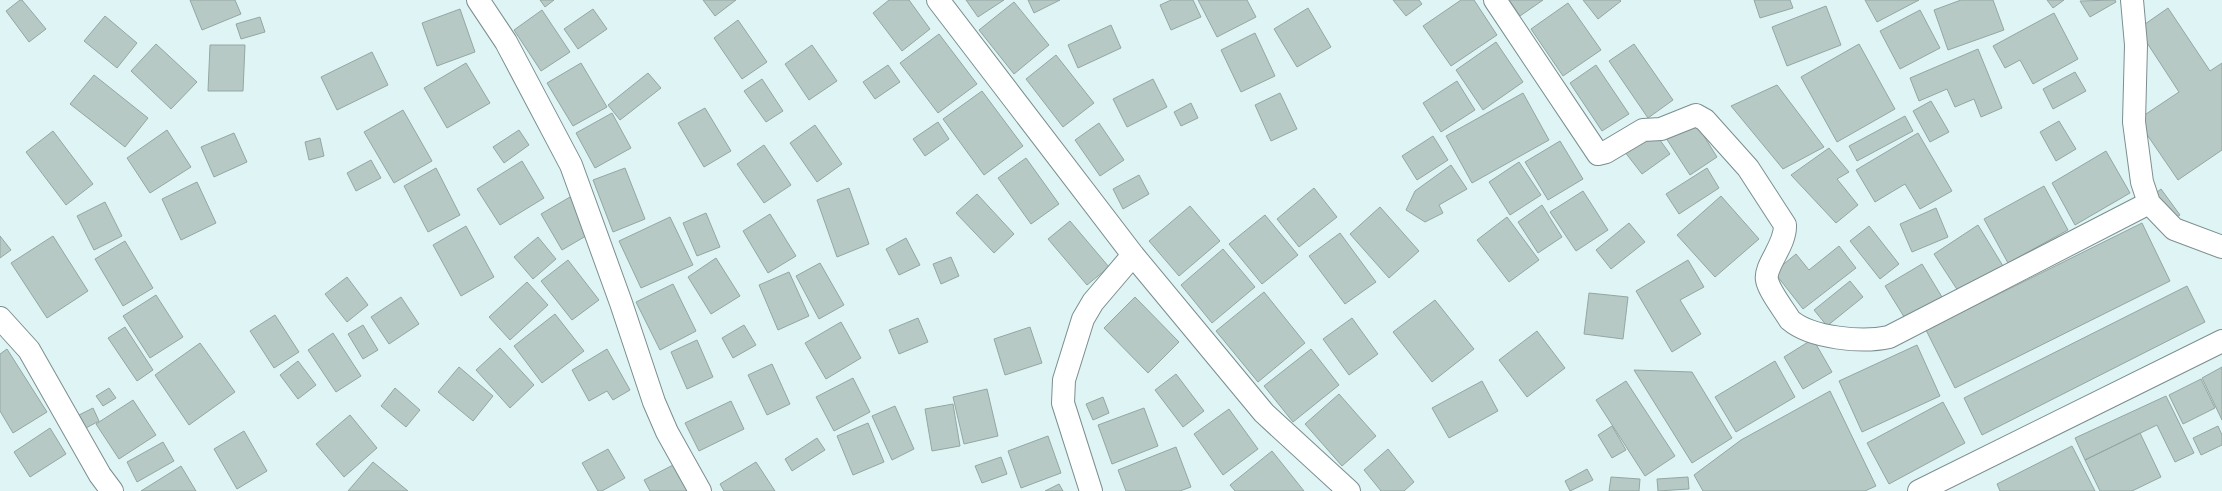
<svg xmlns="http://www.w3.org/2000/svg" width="2222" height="491" viewBox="0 0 2222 491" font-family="Roboto,sans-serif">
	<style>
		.building { fill: #b6c9c4; stroke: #94a7a2 }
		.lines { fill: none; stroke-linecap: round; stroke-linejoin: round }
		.minor-casing { stroke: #7b8e8f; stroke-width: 24 }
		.minor { stroke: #fff; stroke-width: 22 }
	</style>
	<rect width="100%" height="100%" fill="#dff4f5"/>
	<path class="building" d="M20,0H22L46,29L29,42L6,11Z
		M190,0H235L241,14L202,30Z
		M540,0H554L545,7Z
		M703,0H736L715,16Z
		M889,0H909L930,29L902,51L873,13Z
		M966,0H1004L978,17Z
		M1028,0H1060L1034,13Z
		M1171,0H1193L1201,17L1171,30L1160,5Z
		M1198,0H1247L1256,17L1217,37Z
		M1393,0H1419L1422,4L1406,16Z
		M1461,0H1474L1497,35L1451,66L1423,26Z
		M1509,0H1543L1520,16Z
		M1583,0H1620L1621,1L1598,19Z
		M1754,0H1790L1793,8L1760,18Z
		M1865,0H1919L1877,22Z
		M1961,0H1993L2004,30L1948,50L1934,10Z
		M2047,0H2064L2053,8Z
		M2115,0L2116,2L2090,17L2080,1Z
		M1014,2L1049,45L1014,74L979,30Z
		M1568,3L1601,50L1563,76L1531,29Z
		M1826,6L1841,45L1787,66L1772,27Z
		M1308,8L1331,47L1297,67L1274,29Z
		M2168,8L2210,71L2222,63V150L2178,180L2137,120L2179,92L2138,29Z
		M460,9L475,52L437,66L422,23Z
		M593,9L607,29L578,49L564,29Z
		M542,10L570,52L541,71L514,30Z
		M1920,10L1940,48L1900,69L1880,31Z
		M2054,13L2078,59L2033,84L2020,60L2005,68L1993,46Z
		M105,16L137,43L117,68L84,41Z
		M260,17L265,32L241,39L236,24Z
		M738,20L767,62L742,79L714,38Z
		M1111,25L1121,48L1078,68L1068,45Z
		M1255,33L1275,76L1241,92L1221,50Z
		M939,34L977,84L938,113L900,63Z
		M1496,42L1523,82L1483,110L1456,70Z
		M156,44L197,82L171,109L131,71Z
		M1634,44L1673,100L1648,118L1609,61Z
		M1859,44L1895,109L1837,142L1801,77Z
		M210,45H245L243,91H208Z
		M812,45L837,81L809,100L785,64Z
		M1978,49L2002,108L1981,117L1974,99L1955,107L1947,89L1919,101L1910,78Z
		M372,52L388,85L337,110L321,77Z
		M1056,55L1094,103L1063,127L1026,79Z
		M466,63L490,103L447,128L424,88Z
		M581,63L607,107L573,126L547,83Z
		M888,65L900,82L875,99L863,82Z
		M1596,65L1629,114L1602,131L1570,83Z
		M2075,72L2086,91L2053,109L2043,89Z
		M648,73L661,88L620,120L608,105Z
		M94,75L148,118L125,147L70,104Z
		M762,79L783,111L766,122L744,91Z
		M1153,79L1167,107L1127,127L1113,99Z
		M1457,81L1475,110L1441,132L1423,103Z
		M1777,85L1824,147L1783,169L1731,106Z
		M982,91L1023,146L984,175L943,119Z
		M1280,93L1297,129L1271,141L1255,105Z
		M1523,93L1549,140L1472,183L1446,136Z
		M1931,101L1949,132L1930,142L1913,111Z
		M1191,103L1198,118L1181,126L1174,112Z
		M705,108L731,151L704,167L678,123Z
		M403,110L432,161L394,183L364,132Z
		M612,113L631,148L595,168L576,133Z
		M1905,116L1913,131L1857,161L1849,146Z
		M1692,117L1717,157L1690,175L1664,135Z
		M2059,121L2076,149L2056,161L2040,132Z
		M938,122L949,139L925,156L913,139Z
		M1099,123L1124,160L1100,176L1075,140Z
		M815,125L842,164L817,182L790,143Z
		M167,130L191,167L150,193L127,158Z
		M519,130L529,145L504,163L493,147Z
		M53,131L93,184L66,205L26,152Z
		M234,133L247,162L214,177L201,147Z
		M1918,133L1952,191L1920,209L1905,184L1875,202L1856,170Z
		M1433,136L1448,160L1417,180L1402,156Z
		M1657,136L1670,154L1642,174L1621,147Z
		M320,138L324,156L309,160L305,142Z
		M1560,141L1583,179L1548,200L1525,162Z
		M764,145L791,185L764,203L737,164Z
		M1829,148L1849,172L1837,179L1858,205L1836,223L1791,175Z
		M2106,151L2130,193L2075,225L2052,183Z
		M1026,158L1059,204L1031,224L998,178Z
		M371,160L381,178L356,191L347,173Z
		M522,161L544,198L500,225L477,189Z
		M1519,162L1541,195L1510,215L1489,182Z
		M1451,165L1467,189L1439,205L1443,213L1425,222L1406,210L1415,191Z
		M436,168L460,215L428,232L404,186Z
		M625,168L645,219L613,232L593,180Z
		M1707,168L1719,188L1679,214L1666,194Z
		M1139,175L1149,194L1123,209L1113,189Z
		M197,182L216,223L181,240L162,199Z
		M2044,186L2068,230L2008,263L1984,219Z
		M849,188L869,244L837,257L817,200Z
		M1314,188L1337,217L1299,247L1277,219Z
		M2161,189L2180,215L2172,220L2153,195Z
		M1583,191L1608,230L1576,251L1550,212Z
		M977,194L1014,234L994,253L956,213Z
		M1721,196L1759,239L1715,277L1677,235Z
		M570,197L591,233L562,250L541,214Z
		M105,202L122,236L94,250L77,216Z
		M1542,205L1562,237L1538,253L1518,222Z
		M1190,206L1220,241L1179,276L1149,241Z
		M1380,207L1419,251L1389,278L1350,234Z
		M1936,208L1948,237L1912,252L1900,224Z
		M706,213L720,247L697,256L683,223Z
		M770,214L796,256L768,273L743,231Z
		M1265,215L1298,255L1262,284L1229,244Z
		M670,217L693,265L641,288L619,241Z
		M1507,217L1539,260L1509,282L1477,240Z
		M1070,221L1109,267L1087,285L1048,239Z
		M1629,223L1645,242L1611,269L1596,250Z
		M2142,223L2170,281L1955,388L1926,330Z
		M1978,225L2003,266L1960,294L1934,254Z
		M466,226L494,277L461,296L433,245Z
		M1869,226L1899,264L1880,279L1850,241Z
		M1340,233L1376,282L1345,304L1309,256Z
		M0,236L11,250L0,258Z
		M53,236L88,291L47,318L11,263Z
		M538,237L556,259L533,279L514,257Z
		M906,238L920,265L899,275L886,249Z
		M125,241L153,288L123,306L95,259Z
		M1839,246L1856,268L1803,309L1774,272L1796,254L1809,270Z
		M1223,249L1255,287L1212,323L1181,285Z
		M951,257L959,276L941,284L933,264Z
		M716,258L740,296L711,314L688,277Z
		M568,260L599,300L572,320L541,281Z
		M1688,260L1704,287L1680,300L1701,334L1672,352L1636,291Z
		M820,263L844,305L819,319L796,276Z
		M1922,264L1942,297L1906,320L1885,286Z
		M789,272L809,316L778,330L759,285Z
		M347,277L368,305L347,322L325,294Z
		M1850,281L1863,297L1827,326L1814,310Z
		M527,282L548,305L510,340L489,317Z
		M673,284L696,331L660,350L636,302Z
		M2187,286L2205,322L1982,435L1964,398Z
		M1264,292L1305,343L1258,382L1216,331Z
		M1589,293L1628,297L1623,339L1584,334Z
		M156,295L183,337L150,358L123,316Z
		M401,297L419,324L389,344L371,317Z
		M1135,297L1179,342L1148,373L1104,328Z
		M1435,300L1474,349L1432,382L1393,332Z
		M555,314L584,351L542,383L514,346Z
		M275,315L299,352L274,368L250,331Z
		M918,318L928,342L899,354L889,330Z
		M1352,318L1378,354L1349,375L1323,339Z
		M841,322L861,358L826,379L805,343Z
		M363,325L378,350L363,359L348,334Z
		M744,325L756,345L733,358L722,338Z
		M125,327L153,370L137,381L108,338Z
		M1030,327L1042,363L1005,375L994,339Z
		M1537,331L1565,368L1527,397L1499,360Z
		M333,333L361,376L336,392L308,350Z
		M1813,339L1832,372L1803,389L1784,357Z
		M697,340L713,377L687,389L671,352Z
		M200,343L235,392L189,425L155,375Z
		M1917,345L1940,396L1862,432L1839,381Z
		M500,348L534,385L510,408L476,370Z
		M7,349L47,412L13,433L0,411V354Z
		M607,349L630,390L613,400L607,391L589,401L572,370Z
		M1311,349L1339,385L1293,422L1264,386Z
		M298,361L316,385L298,399L280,375Z
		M1775,361L1795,397L1736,432L1715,397Z
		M772,364L790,404L767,415L748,375Z
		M459,367L493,396L473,421L438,392Z
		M2222,367V420L2202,378Z
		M1634,370L1692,372L1732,438L1692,463Z
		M1176,374L1204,411L1183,427L1155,390Z
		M853,378L870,412L834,431L816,397Z
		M2201,379L2215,408L2183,424L2169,395Z
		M1482,381L1498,411L1449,438L1432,408Z
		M1626,381L1675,456L1645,476L1596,400Z
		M109,388L116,398L103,406L96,396Z
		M395,388L420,410L406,427L381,406Z
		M987,389L998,436L964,444L953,397Z
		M1830,391L1876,486L1865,491H1703L1694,475L1741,440Z
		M1339,394L1376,436L1342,466L1305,424Z
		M2166,396L2194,453L2175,462L2157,425L2085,460L2075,438Z
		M1103,397L1109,413L1093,420L1086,404Z
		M133,400L156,435L119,459L96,424Z
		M731,401L744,429L699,451L685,423Z
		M1943,402L1965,443L1889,484L1867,443Z
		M953,404L960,446L932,451L925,409Z
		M895,406L914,449L892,460L872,416Z
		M93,408L99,421L86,428L79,415Z
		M1144,408L1158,446L1112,464L1098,425Z
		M1229,409L1258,449L1223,475L1194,434Z
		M350,415L377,448L344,477L316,444Z
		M868,423L884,462L853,475L837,436Z
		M1612,426L1626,450L1612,458L1598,435Z
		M2218,426L2222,435V445L2201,455L2193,438Z
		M50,428L66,454L30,477L14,452Z
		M244,431L267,471L237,489L214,449Z
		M2140,433L2161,477L2132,491H2100L2085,460Z
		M1048,436L1061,473L1021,488L1008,451Z
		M817,438L825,450L792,471L785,459Z
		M163,442L174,461L137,482L127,462Z
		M2072,446L2095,491H2000L1997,484Z
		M1176,447L1191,487L1180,491H1126L1118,470Z
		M608,449L625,478L602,491H598L582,463Z
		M1388,449L1414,482L1404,491H1381L1364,470Z
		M1272,451L1304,491H1235L1230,485Z
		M1001,457L1007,474L982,483L975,466Z
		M373,462L408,491H348Z
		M756,462L775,491H724L720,484Z
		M675,464L690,491H650L644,480Z
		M181,466L196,491H141Z
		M1587,469L1593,480L1570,491L1565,481Z
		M1611,477L1640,479L1639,491H1609Z
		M1688,477L1689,489L1658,491L1657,479Z
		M1059,484L1063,491H1045Z"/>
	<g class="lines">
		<defs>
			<path id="minor" d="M478,0L506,42L571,165L621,303L654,402L667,432L700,491
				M938,0L1133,255L1264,413L1349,491
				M1495,0L1598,154L1606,152L1643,130L1661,129L1696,115L1705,120L1748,168L1785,225C1786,245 1764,266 1767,280C1769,291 1784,310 1790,320C1811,338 1862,343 1889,337L2149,203
				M2132,0L2136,45L2134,122L2142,182L2149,203L2174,229L2222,247
				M0,318L29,350L100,475L112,491
				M1091,491L1063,403L1064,380L1083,319L1093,302L1133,255
				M1919,491L2222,341"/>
		</defs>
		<use href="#minor" class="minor-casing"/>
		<use href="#minor" class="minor"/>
	</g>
</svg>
